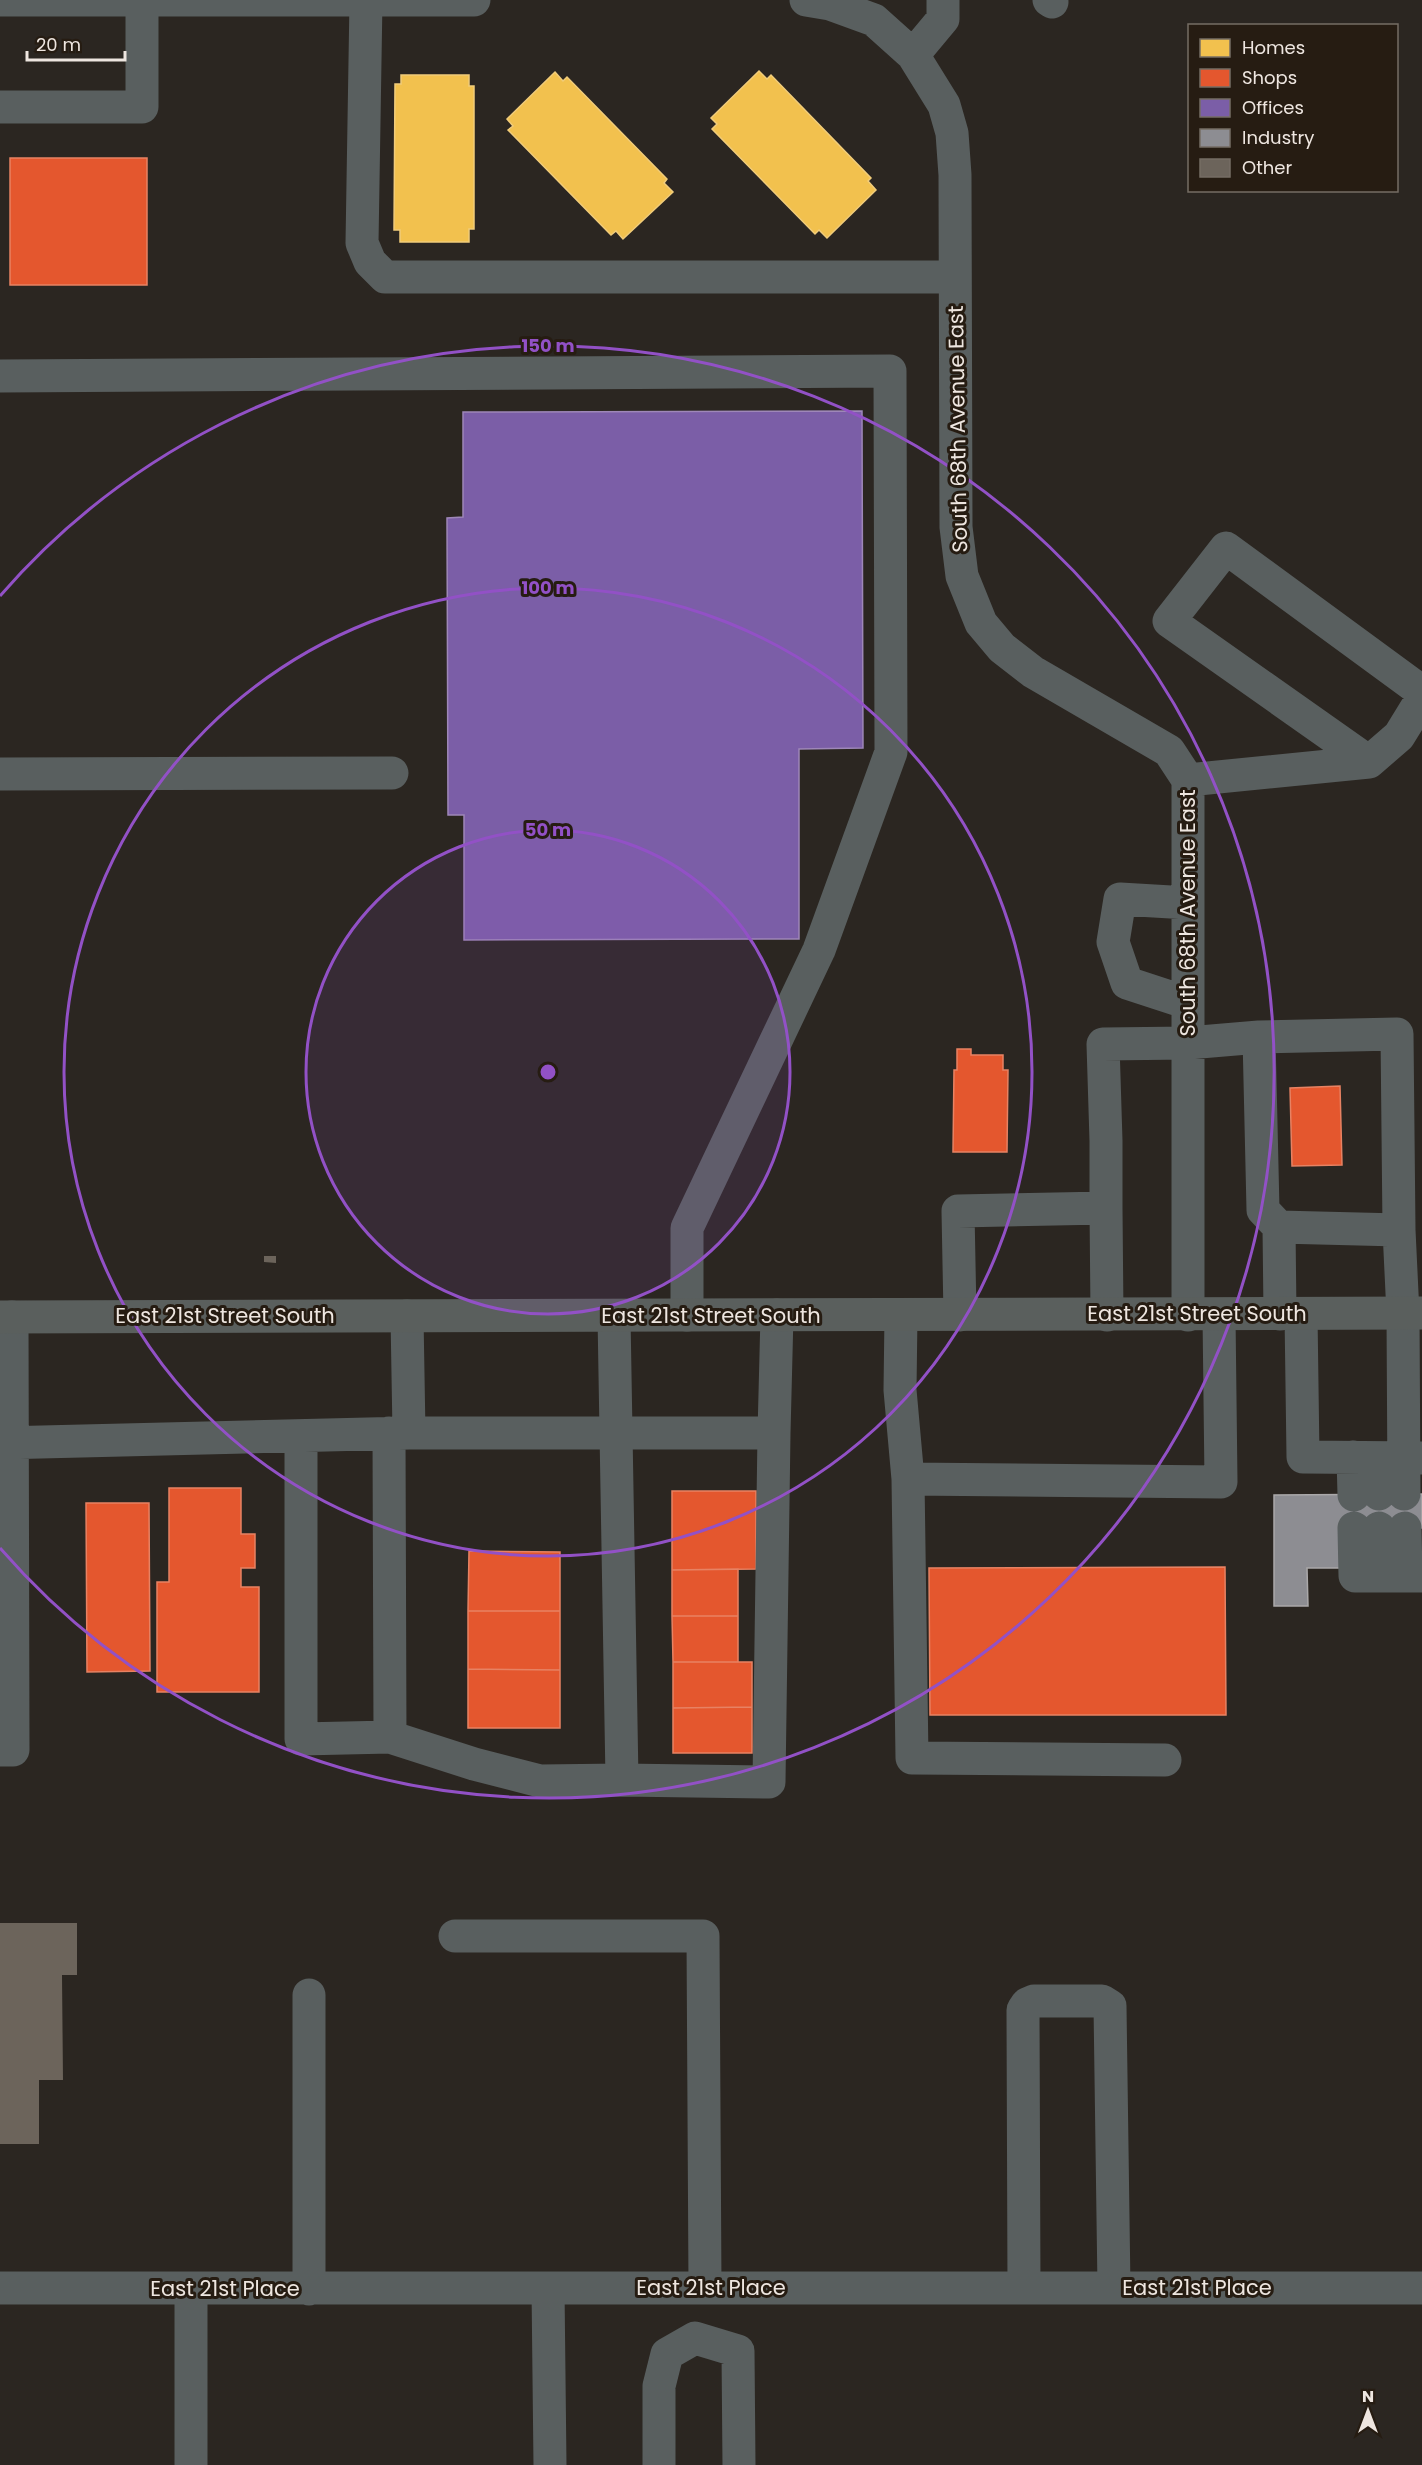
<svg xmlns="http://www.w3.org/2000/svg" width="1422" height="2465" viewBox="0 0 1422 2465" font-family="Poppins,sans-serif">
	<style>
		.homes { fill: #f2c14e; stroke: #f1cc7a; stroke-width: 1.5 }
		.shops { fill: #e4572e; stroke: #e78263; stroke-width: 1.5 }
		.offices { fill: #7b5ea7; stroke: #9e87b8; stroke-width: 1.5 }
		.industry { fill: #8d8d92; stroke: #aaa8a9; stroke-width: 1.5 }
		.building { fill: #6c645b }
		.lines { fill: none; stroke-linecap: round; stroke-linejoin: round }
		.minor { stroke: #595f5f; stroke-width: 33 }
		.major { stroke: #5a5f5d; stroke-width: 33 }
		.ring { fill: none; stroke: #9251c6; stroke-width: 3 }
		.labels { text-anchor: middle; stroke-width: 6; stroke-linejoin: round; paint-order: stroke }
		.street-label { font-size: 21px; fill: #eee6e0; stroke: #261c12 }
		.centre { fill: #9251c6; stroke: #261c12; stroke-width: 3 }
		.ring-label { font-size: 18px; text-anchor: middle; font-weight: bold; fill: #9251c6; stroke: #261c12; stroke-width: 6; stroke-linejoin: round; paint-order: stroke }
	</style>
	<rect width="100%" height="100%" fill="#2b2621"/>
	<path class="homes" d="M759,71L767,79L771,75L871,178L868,181L876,190L827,238L819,230L815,234L712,129L717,124L711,118Z
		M555,72L563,81L567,77L667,179L664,183L673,192L623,239L616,231L611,235L508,130L513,126L507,119Z
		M401,75H469V86H474V229H469V242H400V230H394L395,84H401Z"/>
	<path class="shops" d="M10,158H147V285H10Z
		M957,1049H971V1055H1003V1070H1008L1007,1152H953L954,1070H957Z
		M1340,1086L1342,1165L1292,1166L1290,1088Z
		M169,1488H241V1534H255V1568H241V1587H259V1692H157V1582H169Z
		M672,1491H756V1569L672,1570Z
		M86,1503H149L150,1671L87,1672Z
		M469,1551L560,1552V1611H468Z
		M1225,1567L1226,1715H930L929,1568Z
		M738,1569V1616H672V1570Z
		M468,1611H560V1670L468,1669Z
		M672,1616H738V1662H673Z
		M673,1662H752V1707L673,1708Z
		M468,1669L560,1670V1728H468Z
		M752,1707V1753H673V1708Z"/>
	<path class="offices" d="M862,411L863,748L799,749V939L464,940V815H448L447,518L463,517V412Z"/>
	<path class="industry" d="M1422,1494V1528H1345V1568H1307L1308,1606H1274V1495Z"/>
	<path class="building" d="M264,1256H276V1263L264,1262Z
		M0,1923H77V1975H62L63,2080H39V2144H0Z"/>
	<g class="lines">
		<path class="minor" d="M0,0H474
			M366,0L362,243L370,262L385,277H955
			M806,0L830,4L874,20L913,55L944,105L952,133L955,175L956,527L962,576L981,623L1002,648L1033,672L1169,751L1188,780V1315
			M1049,0L1052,2
			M913,55L943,19V0
			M0,107H142V1
			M0,376L890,371L891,752L819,950L687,1228V1315
			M1369,762L1169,621L1226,548L1421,691
			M0,774L392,773
			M1188,780L1369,762L1399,736L1418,705L1422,689
			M1188,903L1120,899L1113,942L1127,983L1188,1003
			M1259,1037L1397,1034L1399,1230
			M1106,1208V1141L1103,1044L1188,1043L1259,1037L1263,1210L1279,1227L1399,1230L1403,1314L1404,1494
			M1279,1227L1280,1314
			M1301,1314L1303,1457L1422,1458
			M901,1315L900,1390L908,1479L1221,1482L1219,1315
			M960,1315L958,1211L1106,1208L1107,1315
			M407,1316L409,1433
			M389,1433L390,1737
			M301,1437V1739L390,1737L474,1764L540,1781L622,1780L614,1316
			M0,1443L409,1433H774L777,1315
			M1353,1457L1354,1495
			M1378,1458L1379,1494
			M908,1479L912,1758L1165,1760
			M1354,1528L1355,1576H1422
			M1379,1528L1380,1576
			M1405,1528L1406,1576
			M0,1750H13L12,1317
			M622,1780L769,1782L774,1433
			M455,1936H703L705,2288
			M0,2288H1422
			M548,2288L550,2465
			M1024,2288L1023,2010L1027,2004L1034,2001H1102L1110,2006L1114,2288
			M309,2289V1995
			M191,2465V2289
			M659,2465V2386L667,2354L695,2338L738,2351L739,2465"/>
		<path class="major" d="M0,1317L1422,1313"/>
	</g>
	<circle cx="548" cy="1072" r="242" fill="#9251c6" fill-opacity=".12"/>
	<g class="ring">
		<circle cx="548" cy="1072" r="242"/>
		<circle cx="548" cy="1072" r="484"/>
		<path d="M0 596A726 726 0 1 1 0 1548"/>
	</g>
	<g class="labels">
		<g class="street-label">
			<text transform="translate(958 429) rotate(-91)" y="7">South 68th Avenue East</text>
			<text transform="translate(1188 913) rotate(-90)" y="7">South 68th Avenue East</text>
			<text x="1197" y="1321">East 21st Street South</text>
			<text x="225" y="1323">East 21st Street South</text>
			<text x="711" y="1323">East 21st Street South</text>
			<text x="711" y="2295">East 21st Place</text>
			<text x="1197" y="2295">East 21st Place</text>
			<text x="225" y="2296">East 21st Place</text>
		</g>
	</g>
	<circle cx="548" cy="1072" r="9" class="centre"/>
	<g class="ring-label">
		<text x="548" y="352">150 m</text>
		<text x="548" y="594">100 m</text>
		<text x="548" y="836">50 m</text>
	</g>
	<rect x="1188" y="24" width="210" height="168" fill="#261c12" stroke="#766d64" stroke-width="1.5"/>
	<rect x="1200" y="39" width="30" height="18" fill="#f2c14e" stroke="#766d64" stroke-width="1.5"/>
	<text x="1242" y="54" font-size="18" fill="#eee6e0">Homes</text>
	<rect x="1200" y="69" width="30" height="18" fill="#e4572e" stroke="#766d64" stroke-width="1.5"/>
	<text x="1242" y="84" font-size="18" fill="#eee6e0">Shops</text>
	<rect x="1200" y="99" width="30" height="18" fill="#7b5ea7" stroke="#766d64" stroke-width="1.5"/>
	<text x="1242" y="114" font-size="18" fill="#eee6e0">Offices</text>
	<rect x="1200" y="129" width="30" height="18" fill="#8d8d92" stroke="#766d64" stroke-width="1.5"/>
	<text x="1242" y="144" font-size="18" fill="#eee6e0">Industry</text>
	<rect x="1200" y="159" width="30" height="18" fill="#6c645b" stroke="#766d64" stroke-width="1.5"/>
	<text x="1242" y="174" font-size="18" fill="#eee6e0">Other</text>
	<g transform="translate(1368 2411)" stroke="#261c12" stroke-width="4.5" paint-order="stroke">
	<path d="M0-4.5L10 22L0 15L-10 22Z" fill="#eee6e0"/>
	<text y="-9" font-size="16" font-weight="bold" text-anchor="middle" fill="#eee6e0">N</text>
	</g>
	<path d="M27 51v9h98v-9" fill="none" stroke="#eee6e0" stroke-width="3"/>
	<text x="36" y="51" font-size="18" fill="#eee6e0" stroke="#261c12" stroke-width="4.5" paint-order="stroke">20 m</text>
</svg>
